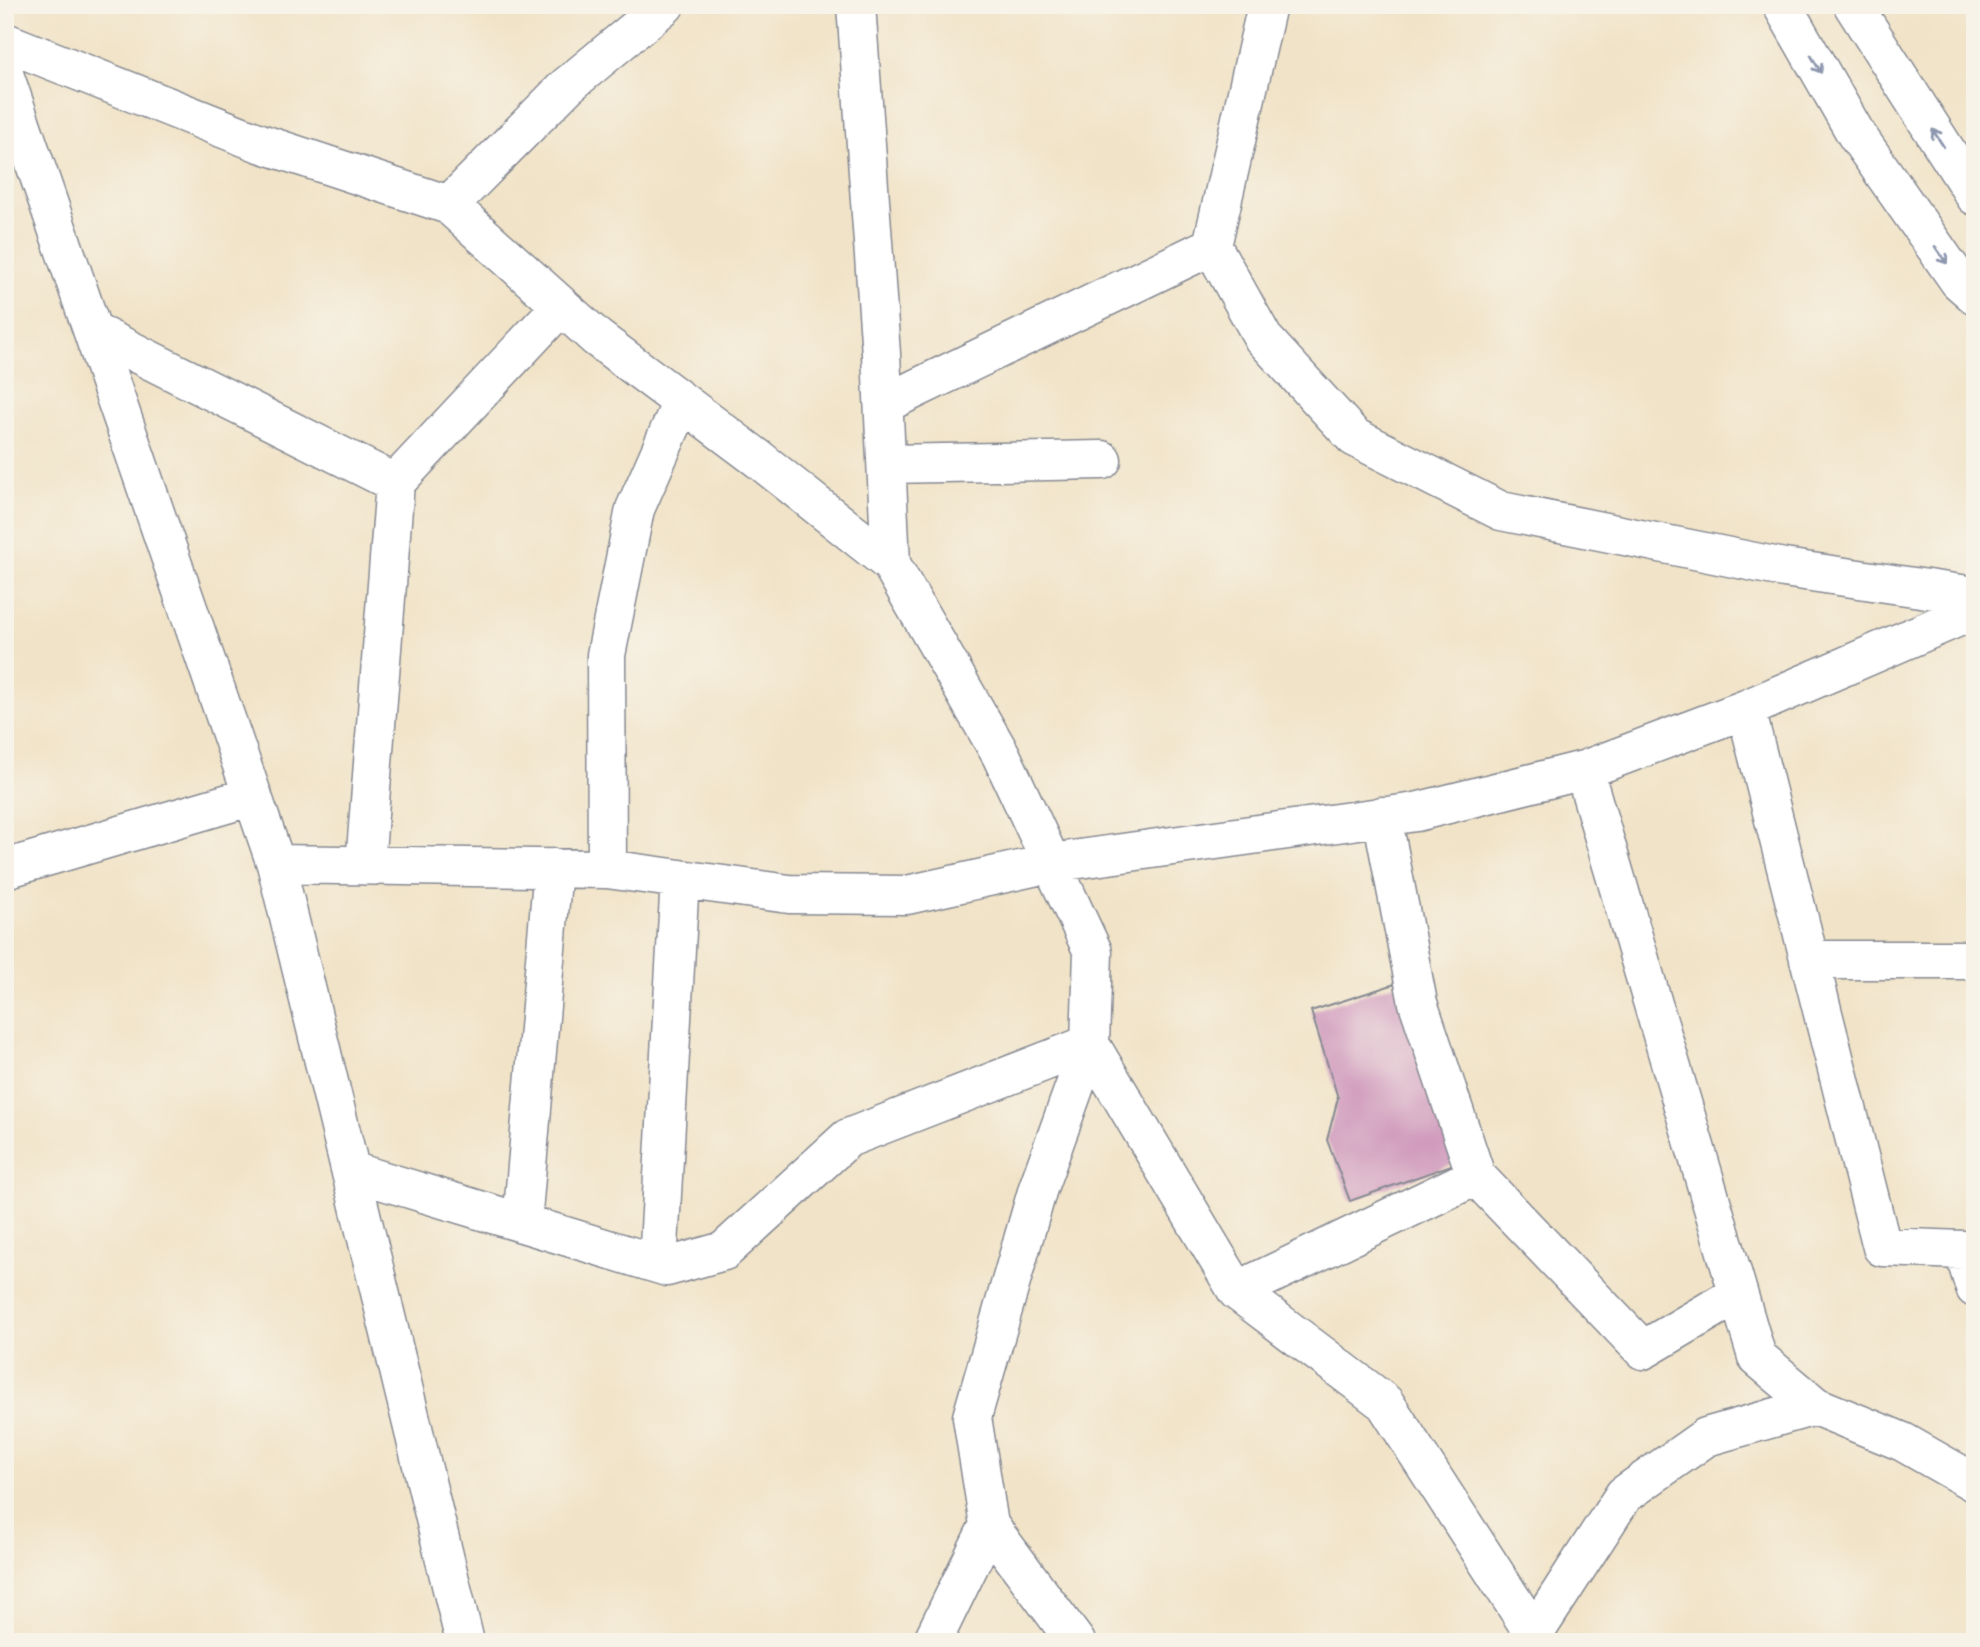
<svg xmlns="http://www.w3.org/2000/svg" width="1980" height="1647" viewBox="0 0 1980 1647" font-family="'Balsamiq Sans',sans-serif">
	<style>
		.building { fill: #cf98bc }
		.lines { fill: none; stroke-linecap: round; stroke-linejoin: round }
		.minor-casing { stroke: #868992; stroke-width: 41 }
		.minor { stroke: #fff; stroke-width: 38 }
		.oneway { stroke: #8d97ae }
	</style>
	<rect width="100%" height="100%" fill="#f7f3e8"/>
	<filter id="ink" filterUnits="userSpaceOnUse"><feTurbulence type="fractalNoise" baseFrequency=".0143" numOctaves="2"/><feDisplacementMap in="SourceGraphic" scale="14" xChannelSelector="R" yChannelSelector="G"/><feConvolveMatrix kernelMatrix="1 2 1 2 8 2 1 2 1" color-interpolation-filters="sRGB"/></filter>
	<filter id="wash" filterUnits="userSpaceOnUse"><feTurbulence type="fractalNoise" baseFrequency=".00686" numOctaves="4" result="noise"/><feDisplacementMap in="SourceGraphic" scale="28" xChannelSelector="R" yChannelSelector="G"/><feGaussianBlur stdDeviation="1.57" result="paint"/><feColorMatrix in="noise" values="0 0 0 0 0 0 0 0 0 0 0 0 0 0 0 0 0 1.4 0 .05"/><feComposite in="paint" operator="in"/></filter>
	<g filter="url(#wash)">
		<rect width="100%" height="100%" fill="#f1e3c7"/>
		<g id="blocks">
			<path class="building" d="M1395,984L1457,1163L1350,1201L1327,1140L1338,1098L1311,1011Z"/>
		</g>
	</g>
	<g filter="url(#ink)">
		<use href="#blocks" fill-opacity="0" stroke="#868992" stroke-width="2"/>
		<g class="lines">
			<defs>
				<path id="minor" d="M856,5L881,354L891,564L1001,755L1093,952L1090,1044L1038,1188L972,1417L989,1525L1076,1642
					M1267,5L1212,246L1263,338L1354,437L1501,511L1784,568L1975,596
					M1782,5L1856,134L1959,281L1975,295
					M1853,5L1975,196
					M5,42L260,143L449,205L597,338L760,460L891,564
					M5,77L276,864L465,1642
					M449,205L567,86L665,5
					M94,332L395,483
					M884,404L1212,246
					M887,464L1102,460
					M1746,709L1882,1247L1963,1250L1975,1288
					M1584,770L1757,1357L1815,1406L1903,1442L1975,1483
					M1382,816L1418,1003L1476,1176L1643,1350L1738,1294
					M276,864L607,869L789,894L907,895L1051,863L1416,812L1584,770L1746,709L1975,610
					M365,865L395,483L561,306
					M5,869L253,796
					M607,869L606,655L635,509L682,402
					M1809,960H1975
					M351,1171L667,1267L724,1251L848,1138L1090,1044L1237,1291L1385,1403L1534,1634
					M522,1223L553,868
					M658,1264L680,879
					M1237,1291L1476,1176
					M932,1642L989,1525
					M1531,1642L1534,1634L1624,1495L1706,1437L1815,1406"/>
			</defs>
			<use href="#minor" class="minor-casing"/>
			<use href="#minor" class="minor"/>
		</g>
		<defs><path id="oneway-shaft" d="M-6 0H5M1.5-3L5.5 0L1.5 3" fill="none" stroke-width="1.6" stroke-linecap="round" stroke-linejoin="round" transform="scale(1.75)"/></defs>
		<g class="oneway">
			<use href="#oneway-shaft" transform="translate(1816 64) rotate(60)"/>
			<use href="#oneway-shaft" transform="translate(1938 138) rotate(-123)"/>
			<use href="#oneway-shaft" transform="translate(1941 255) rotate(55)"/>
		</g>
	</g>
	<rect width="1980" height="1647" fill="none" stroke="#f7f3e8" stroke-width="28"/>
</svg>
